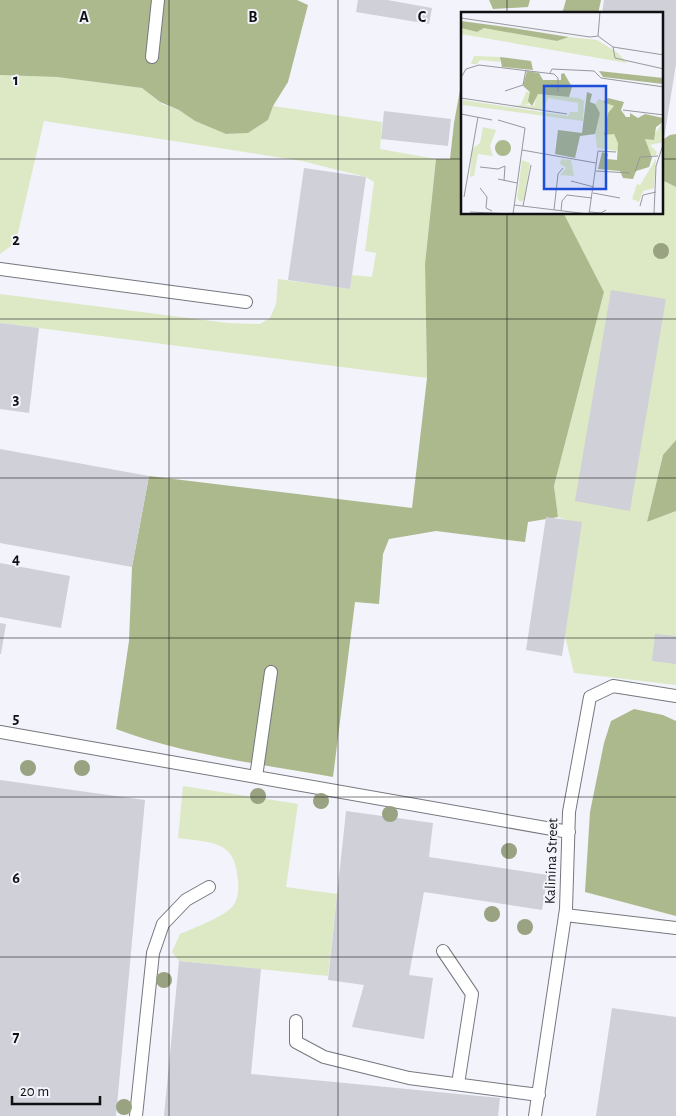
<svg xmlns="http://www.w3.org/2000/svg" width="676" height="1116" viewBox="0 0 676 1116" font-family="'Alegreya Sans',sans-serif">
	<style>
		.green { fill: #dde9c5 }
		.forest { fill: #acb98d }
		.building { fill: #cfd0d8 }
		.lines { fill: none; stroke-linecap: round; stroke-linejoin: round }
		.lane-casing { stroke: #76787f; stroke-width: 14 }
		.lane { stroke: #fff; stroke-width: 12 }
		.tree { fill: #99a281 }
		.grid { fill: none; stroke: #101013; stroke-width: 1; stroke-opacity: 0.55 }
		.labels { text-anchor: middle; stroke-width: 4; stroke-linejoin: round; paint-order: stroke }
		.street-label { font-size: 15px; fill: #101013; stroke: #f2f3fb }
		.inset-road { fill: none; stroke: #98989e; stroke-width: 1 }
		.view { fill: #1d4ed8; fill-opacity: 0.15; stroke: #1d4ed8; stroke-width: 2.5 }
		.inset-edge { fill: none; stroke: #101013; stroke-width: 2.5 }
		.grid-label { font-size: 16px; text-anchor: middle; font-weight: bold; fill: #101013; stroke: #f2f3fb; stroke-width: 4; stroke-linejoin: round; paint-order: stroke }
	</style>
	<rect width="100%" height="100%" fill="#f2f3fb"/>
	<path class="green" d="M0,75L57,77L142,88L162,104L179,110L195,121L226,134L248,133L268,120L273,106L382,122L380,149L436,159L425,264L427,378L0,323V294L228,323L260,324L270,318L276,304L278,279L350,289L352,275L372,277L376,253L365,251L374,182L366,177L302,161L44,121L17,237L11,246L0,254Z
		M662,180L676,187V440L663,455L647,522L676,511V685L574,673L564,632L580,525L558,517L554,486L604,292L564,214H662Z
		M183,786L298,804L286,887L337,894L328,976L179,961L172,952L180,934C192,929 225,916 232,907C238,901 239,889 238,881C236,839 211,843 178,838Z"/>
	<path class="forest" d="M0,0H297L308,5L288,82L273,106L268,120L248,133L226,134L195,121L179,110L160,102L142,88L57,77L0,75Z
		M489,0H530L528,7L493,9Z
		M566,0H601L598,14H562Z
		M462,79V214H564L604,292L554,486L558,517L528,522L525,542L436,531L389,539L383,554L379,604L355,602L333,777C261,764 185,755 116,729L129,641L132,567L149,476L412,508L427,378L425,264L436,159H450L454,123Z
		M676,134V187L662,180V140L670,135Z
		M676,440V511L647,522L663,455Z
		M634,709L663,715L676,721V916L585,892L590,812L604,743L611,721Z"/>
	<path class="building" d="M358,0H387L432,8L429,24L356,12Z
		M604,0H676V64L664,139H662V14H602Z
		M384,111L451,119L448,146L381,139Z
		M304,168L366,177L350,289L288,280Z
		M611,290L666,299L630,511L575,501Z
		M0,323L39,328L29,413L0,409Z
		M0,449L149,476L132,567L0,543Z
		M546,517L582,522L562,656L526,650Z
		M0,563L70,576L61,628L0,617Z
		M0,623L6,624L1,654H0Z
		M655,634L676,636V664L652,661Z
		M0,780L145,800L116,1116H0Z
		M346,811L433,823L429,857L548,875L542,910L424,892L409,975L433,978L424,1039L352,1027L364,985L328,980Z
		M179,961L261,969L251,1074L500,1098L498,1116H164Z
		M612,1008L676,1017V1116H596Z"/>
	<g class="lines">
		<defs>
			<path id="lane" d="M152,57L158,0
				M0,269L246,302
				M0,732L569,832
				M256,777L271,672
				M565,915L676,928
				M443,951L472,994L458,1084
				M296,1021V1042L324,1057L409,1078L539,1095
				M136,1116L153,953L163,924L186,900L209,887
				M535,1116L566,909L569,812L590,697L613,686L676,696"/>
		</defs>
		<use href="#lane" class="lane-casing"/>
		<use href="#lane" class="lane"/>
	</g>
	<g class="tree">
		<circle cx="661" cy="251" r="8"/>
		<circle cx="28" cy="768" r="8"/>
		<circle cx="82" cy="768" r="8"/>
		<circle cx="258" cy="796" r="8"/>
		<circle cx="321" cy="801" r="8"/>
		<circle cx="390" cy="814" r="8"/>
		<circle cx="509" cy="851" r="8"/>
		<circle cx="492" cy="914" r="8"/>
		<circle cx="525" cy="927" r="8"/>
		<circle cx="164" cy="980" r="8"/>
		<circle cx="124" cy="1107" r="8"/>
	</g>
	<path class="grid" d="M169,0V1116M338,0V1116M507,0V14M0,159H462M662,159H676M507,214V1116M0,319H676M0,478H676M0,638H676M0,797H676M0,957H676"/>
	<g class="labels">
		<g class="street-label">
			<text transform="translate(551 861) rotate(-88)" y="5">Kalinina Street</text>
		</g>
	</g>
	<g transform="translate(461 12)">
		<rect width="202" height="202" fill="#f2f3fb"/>
		<path d="M23,15L96,29L108,25L136,28L157,41L166,51L0,22V16L16,20ZM13,44L39,45V50L19,48L16,52H10ZM65,80H69L70,83L68,92L62,93L73,94L76,82L118,86L123,89L122,109L2,93V88L107,104L109,100H117V91L87,86L83,98L51,94L60,93ZM138,87L153,94L147,101L143,122H153L158,131L156,139L136,136L134,119L139,101L134,92ZM202,110L200,125L202,130L189,133L196,140L195,143H188L184,127H190ZM22,115L35,118L29,134L32,144L17,142L13,164L9,165L11,137L19,131ZM100,147L110,148L113,164L99,163L105,156L99,152ZM195,147L193,176L182,179L178,190L171,187L176,172L179,173ZM61,148L69,151L63,188L59,190L56,186Z" fill="#dde9c5"/>
		<path d="M0,9L45,15L108,25L96,29L23,16L16,20L0,16ZM39,45L70,49L72,58L41,55ZM66,59L78,61L82,68H100V62L103,61L111,75L108,85L77,82L71,94L67,89L69,80L62,74ZM138,59L202,66V72L142,65ZM126,80L131,82L129,90L134,92L139,101L134,122L119,124L114,146L94,142L97,118L121,121ZM147,86L163,90L160,98L165,105H169V101L177,106L184,102L202,106V110L195,115L193,128L184,127L191,146L188,155L175,159L172,167L162,166L159,159L137,157L141,140L147,142L146,147L156,148L157,131L153,122L143,123L147,101L153,94L142,90ZM34 136a8 8 0 1 1 16 0a8 8 0 1 1-16 0Z" fill="#acb98d"/>
		<path class="inset-road" d="M0,6L129,25L137,24L139,0M137,24L152,35L203,43M152,35L154,46L203,57M89,61L91,57L133,59L140,66L203,75M1,64L5,57L18,53L93,62L97,66V80M44,79L62,73L65,58M0,86L106,102M162,98L203,103M0,102L31,108M37,108L64,116L52,202M61,138L135,151M19,155L37,157L44,154L43,169M135,159L169,161M174,160L179,145L197,144M37,167L56,171M110,169L133,175M19,176L26,185L25,196L31,199M132,181L159,186M3,185L17,105M53,193L127,202M62,194L70,153M179,194L182,183L195,180M93,198L97,162L102,156M100,199L101,189L106,183L131,186M9,200L51,202M129,200L140,201L145,198M128,202L137,139L155,140M193,202L195,154L203,130"/>
		<path class="view" d="M83,74H145V177H83Z"/>
		<rect width="202" height="202" class="inset-edge"/>
	</g>
	<g class="grid-label">
		<text x="84" y="22">A</text>
		<text x="253" y="22">B</text>
		<text x="422" y="22">C</text>
		<text x="16" y="85">1</text>
		<text x="16" y="245">2</text>
		<text x="16" y="404">3</text>
		<text x="16" y="564">4</text>
		<text x="16" y="723">5</text>
		<text x="16" y="883">6</text>
		<text x="16" y="1042">7</text>
	</g>
	<path d="M12 1096v8h88v-8" fill="none" stroke="#101013" stroke-width="2.5"/>
	<text x="20" y="1096" font-size="15" fill="#101013" stroke="#f2f3fb" stroke-width="4" paint-order="stroke">20 m</text>
</svg>
